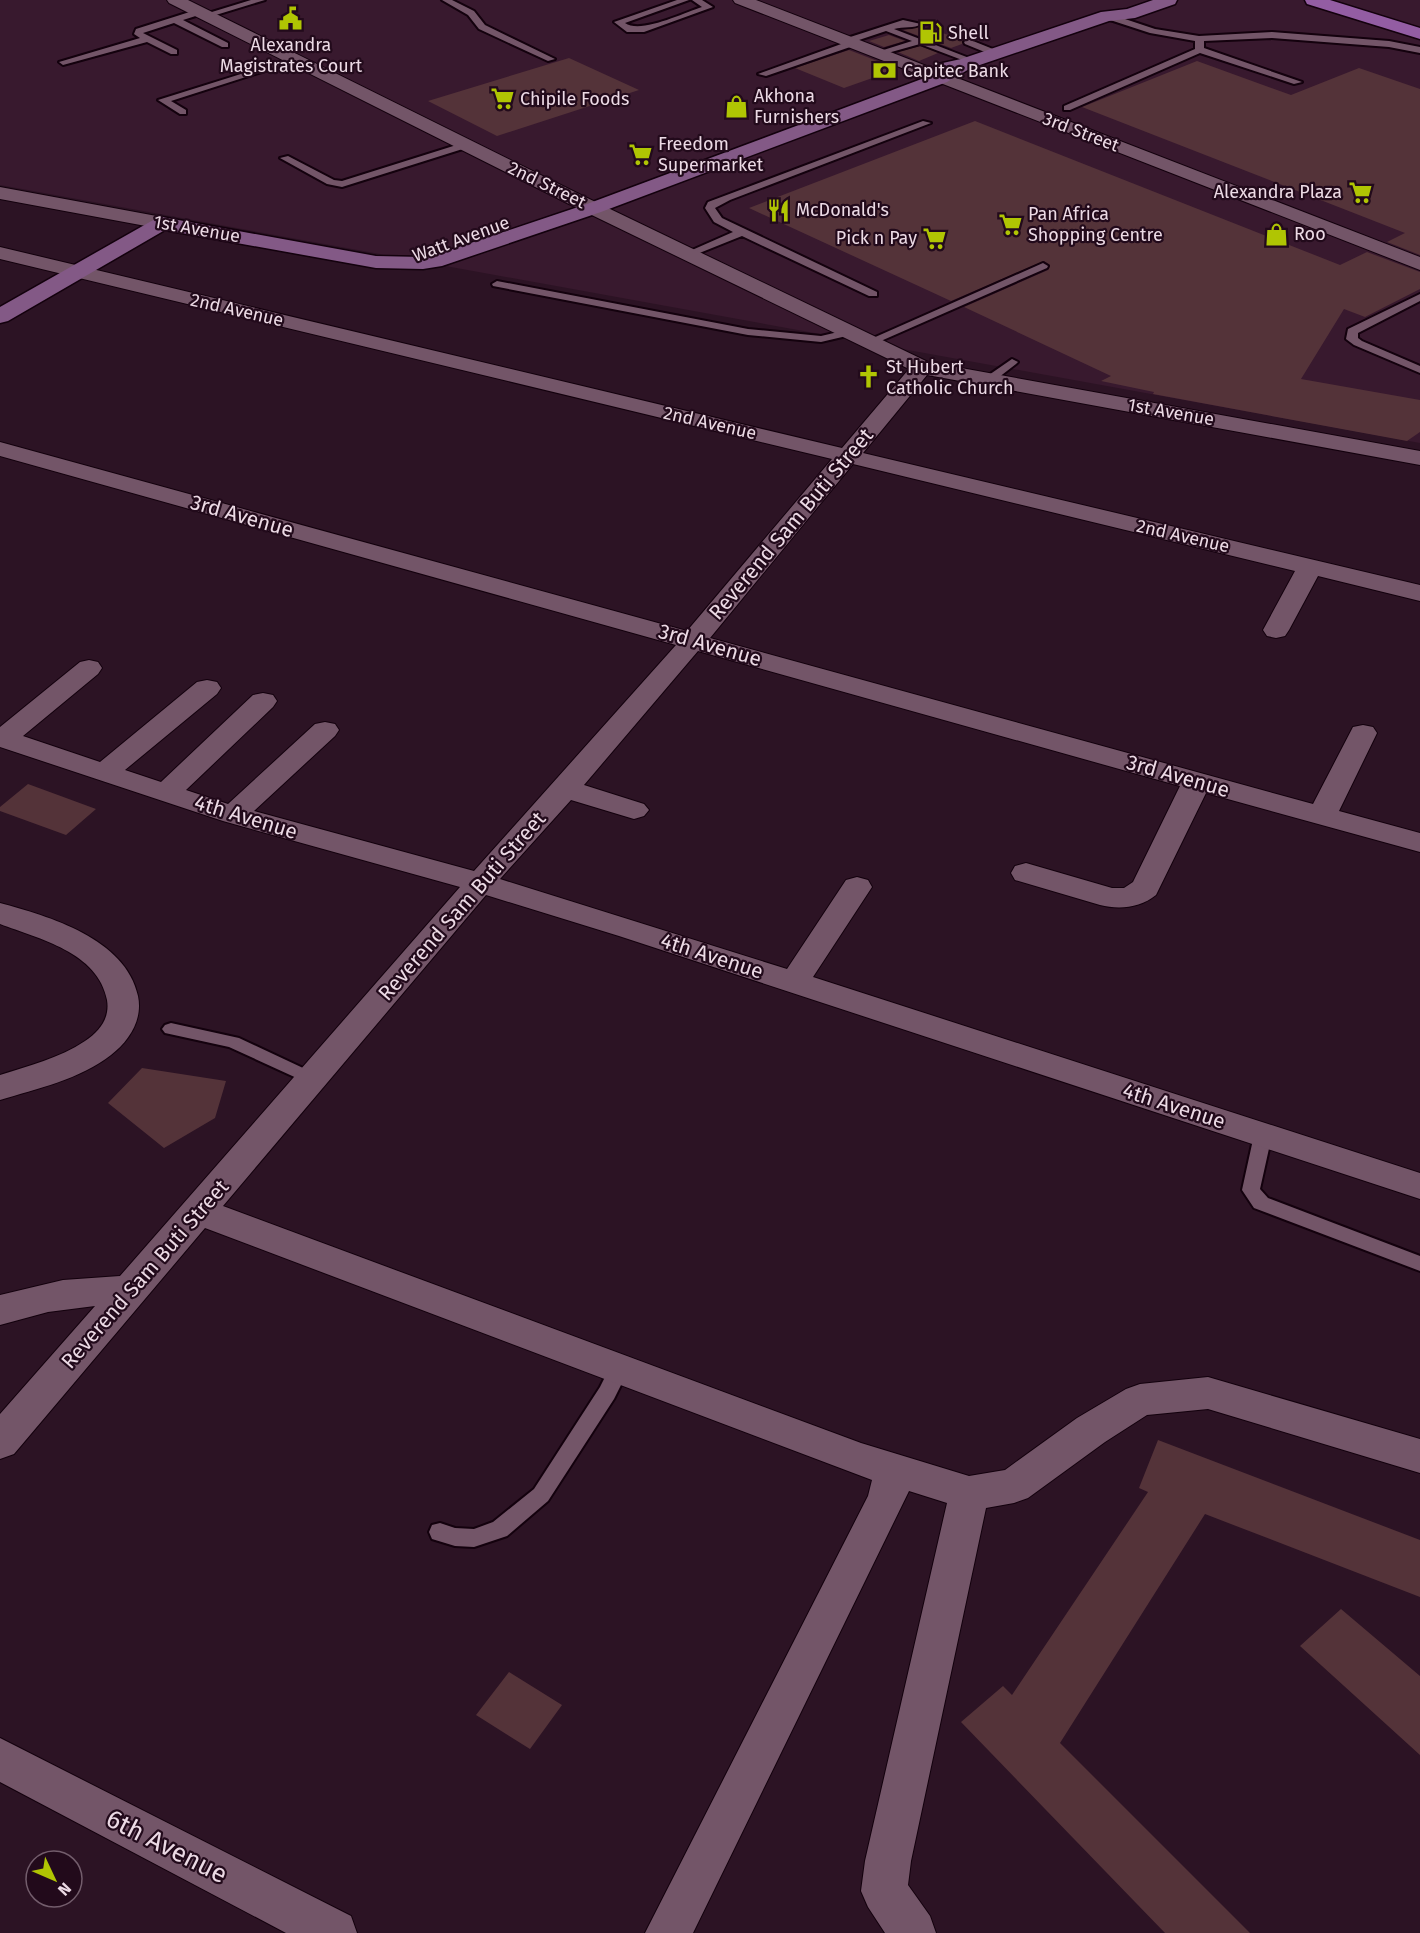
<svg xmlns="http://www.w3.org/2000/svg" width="1420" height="1933" viewBox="0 0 1420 1933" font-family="'Fira Sans',sans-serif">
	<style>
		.built { fill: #38192e }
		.building { fill: #543339 }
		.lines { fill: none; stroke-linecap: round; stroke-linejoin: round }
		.lane-casing { stroke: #13010d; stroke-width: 4 }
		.street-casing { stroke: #13010d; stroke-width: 2 }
		.secondary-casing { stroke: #13010d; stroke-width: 3 }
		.primary-casing { stroke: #13010d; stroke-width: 3 }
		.lane { fill: #735568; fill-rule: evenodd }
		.street { fill: #735568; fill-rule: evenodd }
		.secondary { fill: #835986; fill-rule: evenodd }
		.primary { fill: #935da3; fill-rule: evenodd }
		.labels { text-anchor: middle; stroke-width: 4.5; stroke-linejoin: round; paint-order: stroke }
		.far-poi-label { font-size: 18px; fill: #ecdae5; stroke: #220a1b; text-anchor: start }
		.far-street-label { font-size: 18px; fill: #ecdae5; stroke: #220a1b }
		.street-label { font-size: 21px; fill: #ecdae5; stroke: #220a1b }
		.near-street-label { font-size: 26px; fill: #ecdae5; stroke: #220a1b }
	</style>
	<rect width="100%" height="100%" fill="#2c1324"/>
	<path class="built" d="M0,0H1420V443L0,185Z"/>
	<path class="building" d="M922,26L963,40L962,44L951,48L903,30Z
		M889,35L905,41L884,47L869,41Z
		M920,46L938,53L919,61L898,52Z
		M849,50L898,69L844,88L795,68Z
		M569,58L639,90L497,136L428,101Z
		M1197,61L1291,95L1359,68L1420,89V255L1387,242L1405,233L1082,107Z
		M975,121L1340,265L1367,252L1420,272V289L1365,317L1344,309L1301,379L1420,400V432L1407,441L1153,394L1154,392L1101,381L1111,376L964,307L1048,270L1050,265L1044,261L951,301L749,208Z
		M28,784L96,809L66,835L0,811V807Z
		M142,1068L226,1081L215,1118L164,1148L108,1103Z
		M1158,1440L1420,1540V1597L1205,1514L1060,1743L1250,1933H1165L961,1722L1003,1686L1012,1695L1148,1492L1139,1488Z
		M1341,1609L1420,1676V1755L1300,1646Z
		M509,1672L562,1705L530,1749L476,1715Z"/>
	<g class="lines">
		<defs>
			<path id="lane" d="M251,0H265L206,18L202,15Z
				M442,0H452L474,11L485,25L555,59L548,61L479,29L468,15Z
				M677,0H689L625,23C641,34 683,13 702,7L692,0H702L713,7L644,32H627L614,22Z
				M199,9L202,10V14L183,20L228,43V47H222L174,23L143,33L177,50V54H171L147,42L63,65L59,62L140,38L134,34L136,29Z
				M1107,13L1155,29L1199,36L1272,32L1389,41L1420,47V53L1389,47L1272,38L1204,41V48L1302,82L1294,84L1200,53L1070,110H1064V106L1195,49V41L1150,33L1104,18L1103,16Z
				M903,20L921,24C915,29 903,26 894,29L977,61L970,63L920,44L877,56V52L912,41L886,31L856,41V45L766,76L758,74L844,43V39Z
				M968,39L998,51L999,53L992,55L965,44L964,42Z
				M292,58L299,60L171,101L186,110V114H180L158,100Z
				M923,121L931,123L730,200L715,208L722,218L877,292V296H869L742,236L692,256H684L683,254L733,232L714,222L705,208L708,202Z
				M466,142L471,145L469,147L342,187L327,184L280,158L288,156L334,180L342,181Z
				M1043,263L1048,266L1047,268L874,344H866L864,342Z
				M497,281L748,329L821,336L851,329L857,332L855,334L821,342L748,335L493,286L492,284Z
				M1420,294V301L1358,333V338L1362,341L1420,366V373L1354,345L1346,339L1348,329Z
				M1012,359L1018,362L1016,364L994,381H986V377Z
				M171,1023L239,1038L318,1075L321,1079L318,1083L312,1085L229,1047L165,1033L162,1029L165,1025Z
				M1263,1128L1269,1130L1272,1135L1260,1189L1268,1198L1420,1256V1271L1254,1208L1242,1190L1254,1135L1257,1130Z
				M619,1361L626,1363L629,1369L614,1399L548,1501L507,1536L474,1547L455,1546L432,1539L429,1532L432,1525L440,1523L455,1528L474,1529L493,1522L534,1489L600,1387L612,1363Z"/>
			<path id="street" d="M167,0H188L581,195L928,362L1420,451V465L927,375L863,453L1420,585V601L1318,576L1289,630L1285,636L1276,638L1267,636L1263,630L1295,571L853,464L710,638L1313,804L1353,727L1363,725L1373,727L1377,733L1339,811L1420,833V852L1206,793L1156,895C1140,908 1119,910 1100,905L1015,880L1011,873L1015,866L1026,863L1112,888H1124L1133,882L1180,786L698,651L584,785L644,804L649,810L644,816L634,819L571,800L500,879L787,969L846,880L857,877L868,880L872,887L813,977L1420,1173V1199L619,936L486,895L223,1206L861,1443L969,1476L1005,1470L1077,1418L1126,1389L1140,1384L1208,1377L1420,1439V1473L1208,1409L1147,1415L1105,1442L1028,1498L1014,1503L986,1508L911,1861L908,1885L930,1916L936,1933H885L868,1907L861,1891L865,1861L947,1503L909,1491L693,1933H645L868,1496L872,1480L205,1228L14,1454L0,1459V1414L95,1306L48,1312L0,1325V1295L63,1280L120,1276L460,887L223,821L0,747V727L80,662L89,660L98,662L102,668L98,674L23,736L100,762L197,682L207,680L217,682L221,688L217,694L125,770L161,782L253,695L263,693L273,695L277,701L273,707L186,790L228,804L315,724L325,722L335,724L339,730L335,736L254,811L474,871L676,645L0,456V442L687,631L832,459L0,259V247L842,448L909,369L567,203L169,3Z
				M733,0H756L1420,257V270L735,3Z
				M0,187L162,217L169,219L172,223L169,227L162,229L0,199Z
				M0,903C49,916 126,939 138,996C143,1020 129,1041 111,1055C81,1079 36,1089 0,1100V1075C28,1066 60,1058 85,1041C100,1031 110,1018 107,1000C98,952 39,939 0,924Z
				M0,1738L351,1916L357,1933H286L0,1782Z"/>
			<path id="secondary" d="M1153,0H1177L1175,4L1135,18L1109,21L971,68L947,82L601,212L442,266L423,269L376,268L165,230L8,321L0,323V307L155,219L162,217L376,256L423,257L438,254L587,204L935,74L938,72L935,68L938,64L961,59L1101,12L1127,9Z"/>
			<path id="primary" d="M1305,0H1330L1420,28V39L1307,4Z"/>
		</defs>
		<use href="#lane" class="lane-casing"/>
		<use href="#street" class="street-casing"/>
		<use href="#secondary" class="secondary-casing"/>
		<use href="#primary" class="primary-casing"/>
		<use href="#lane" class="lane"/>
		<use href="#street" class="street"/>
		<use href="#secondary" class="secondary"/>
		<use href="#primary" class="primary"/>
	</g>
	<defs>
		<symbol id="civic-bare" viewBox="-9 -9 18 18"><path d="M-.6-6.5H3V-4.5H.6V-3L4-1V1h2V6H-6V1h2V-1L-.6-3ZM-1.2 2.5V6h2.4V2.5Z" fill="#b0c503" stroke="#220a1b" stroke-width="2.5" paint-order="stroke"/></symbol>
		<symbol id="fuel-bare" viewBox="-9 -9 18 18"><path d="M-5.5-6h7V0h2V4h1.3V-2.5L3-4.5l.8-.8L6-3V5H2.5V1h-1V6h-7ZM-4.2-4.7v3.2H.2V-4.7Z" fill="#b0c503" stroke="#220a1b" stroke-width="2.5" paint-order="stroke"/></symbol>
		<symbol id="bank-bare" viewBox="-9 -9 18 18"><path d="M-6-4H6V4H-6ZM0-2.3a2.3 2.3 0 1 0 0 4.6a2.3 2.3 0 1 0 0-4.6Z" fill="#b0c503" stroke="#220a1b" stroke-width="2.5" paint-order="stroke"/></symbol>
		<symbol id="supermarket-bare" viewBox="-9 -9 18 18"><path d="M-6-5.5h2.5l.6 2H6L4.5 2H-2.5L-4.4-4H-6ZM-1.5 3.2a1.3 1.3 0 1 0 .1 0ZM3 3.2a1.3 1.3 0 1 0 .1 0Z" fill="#b0c503" stroke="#220a1b" stroke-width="2.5" paint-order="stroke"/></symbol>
		<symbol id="shop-bare" viewBox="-9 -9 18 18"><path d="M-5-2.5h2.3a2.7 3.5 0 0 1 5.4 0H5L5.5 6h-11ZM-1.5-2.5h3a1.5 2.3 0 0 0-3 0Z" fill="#b0c503" stroke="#220a1b" stroke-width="2.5" paint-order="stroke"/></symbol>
		<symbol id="restaurant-bare" viewBox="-9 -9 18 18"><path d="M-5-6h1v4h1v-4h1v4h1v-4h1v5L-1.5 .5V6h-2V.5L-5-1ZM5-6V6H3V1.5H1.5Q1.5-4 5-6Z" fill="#b0c503" stroke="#220a1b" stroke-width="2.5" paint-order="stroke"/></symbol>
		<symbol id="church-bare" viewBox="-9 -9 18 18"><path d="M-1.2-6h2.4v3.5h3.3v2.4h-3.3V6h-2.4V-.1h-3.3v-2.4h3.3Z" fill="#b0c503" stroke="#220a1b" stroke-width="2.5" paint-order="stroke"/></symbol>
	</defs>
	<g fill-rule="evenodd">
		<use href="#civic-bare" x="274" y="2" width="33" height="33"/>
		<use href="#fuel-bare" x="914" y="16" width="33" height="33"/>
		<use href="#bank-bare" x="868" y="54" width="33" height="33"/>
		<use href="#supermarket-bare" x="486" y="82" width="33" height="33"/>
		<use href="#shop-bare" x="720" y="90" width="33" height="33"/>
		<use href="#supermarket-bare" x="624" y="138" width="33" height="33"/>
		<use href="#supermarket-bare" x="1344" y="176" width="33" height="33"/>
		<use href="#restaurant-bare" x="762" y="194" width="33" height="33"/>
		<use href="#supermarket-bare" x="994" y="208" width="33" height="33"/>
		<use href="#shop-bare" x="1260" y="218" width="33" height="33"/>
		<use href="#supermarket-bare" x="918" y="222" width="33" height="33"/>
		<use href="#church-bare" x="852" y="360" width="33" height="33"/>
	</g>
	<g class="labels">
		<g class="far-poi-label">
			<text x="948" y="39">Shell</text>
			<text x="291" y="51" text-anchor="middle">Alexandra<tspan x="291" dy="21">Magistrates Court</tspan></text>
			<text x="903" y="77">Capitec Bank</text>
			<text x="754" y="102">Akhona<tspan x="754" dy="21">Furnishers</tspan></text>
			<text x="520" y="105">Chipile Foods</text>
			<text x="658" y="150">Freedom<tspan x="658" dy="21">Supermarket</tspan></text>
			<text x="1342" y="198" text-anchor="end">Alexandra Plaza</text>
			<text x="796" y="216">McDonald's</text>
			<text x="1028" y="220">Pan Africa<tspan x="1028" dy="21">Shopping Centre</tspan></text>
			<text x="1294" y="240">Roo</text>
			<text x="917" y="244" text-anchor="end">Pick n Pay</text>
			<text x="886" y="373">St Hubert<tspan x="886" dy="21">Catholic Church</tspan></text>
		</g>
		<g class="far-street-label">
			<text transform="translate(1081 132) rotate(21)" y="6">3rd Street</text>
			<text transform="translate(547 185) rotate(26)" y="6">2nd Street</text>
			<text transform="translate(197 229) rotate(10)" y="6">1st Avenue</text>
			<text transform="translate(461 239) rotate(-20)" y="6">Watt Avenue</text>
			<text transform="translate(237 310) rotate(13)" y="6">2nd Avenue</text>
			<text transform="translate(1171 412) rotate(10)" y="6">1st Avenue</text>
			<text transform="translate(710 423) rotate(13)" y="6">2nd Avenue</text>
			<text transform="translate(1183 536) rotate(13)" y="6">2nd Avenue</text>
		</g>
		<g class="street-label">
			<text transform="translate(242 516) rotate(16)" y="7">3rd Avenue</text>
			<text transform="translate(791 524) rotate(-50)" y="7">Reverend Sam Buti Street</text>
			<text transform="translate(710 645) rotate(16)" y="7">3rd Avenue</text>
			<text transform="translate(1178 776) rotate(16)" y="7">3rd Avenue</text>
			<text transform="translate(246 817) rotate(17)" y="7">4th Avenue</text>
			<text transform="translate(462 906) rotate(-49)" y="7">Reverend Sam Buti Street</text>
			<text transform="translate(712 956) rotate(18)" y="7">4th Avenue</text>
			<text transform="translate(1174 1106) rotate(18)" y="7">4th Avenue</text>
			<text transform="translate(145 1274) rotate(-49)" y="7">Reverend Sam Buti Street</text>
		</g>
		<g class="near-street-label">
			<text transform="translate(167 1846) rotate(27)" y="9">6th Avenue</text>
		</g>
	</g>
	<g transform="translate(54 1879) rotate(134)"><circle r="28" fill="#220a1b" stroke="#735d6c" stroke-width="1.5"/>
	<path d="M0-4.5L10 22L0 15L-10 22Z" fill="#b0c503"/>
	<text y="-9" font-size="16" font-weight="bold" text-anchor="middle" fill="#ecdae5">N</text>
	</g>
</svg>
